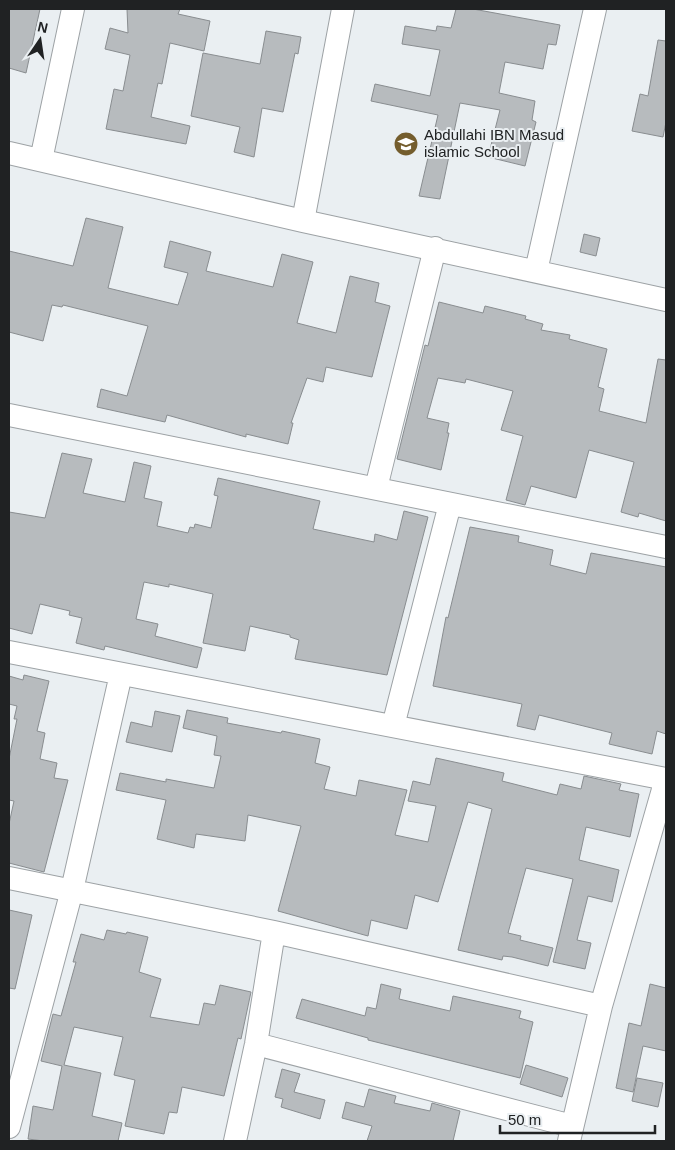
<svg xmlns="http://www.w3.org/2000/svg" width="675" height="1150" viewBox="0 0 675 1150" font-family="Arial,sans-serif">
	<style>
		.building { fill: #b7bbbe; stroke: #898d90 }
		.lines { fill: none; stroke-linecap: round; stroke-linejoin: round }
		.street-casing { stroke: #9da2a5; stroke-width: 24 }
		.street { stroke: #fff; stroke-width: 22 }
		.labels { text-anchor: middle; stroke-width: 4; stroke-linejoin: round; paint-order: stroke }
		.poi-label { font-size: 15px; fill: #202223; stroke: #eaeff2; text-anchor: start }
	</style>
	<rect width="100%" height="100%" fill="#eaeff2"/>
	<path class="building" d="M9,9H40L26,73L9,68Z
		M127,9H180L178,14L210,21L204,51L170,43L162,84L158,83L151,117L190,126L186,144L106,129L114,89L123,91L130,55L105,49L110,28L128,33Z
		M456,9H473L560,25L556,45L548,44L543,69L505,62L499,93L535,101L532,120L536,122L525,166L488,157L500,110L460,103L440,199L419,196L438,115L371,101L375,84L430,96L440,50L402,44L405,26L436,31L437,26L451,28Z
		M266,31L301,37L298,54L295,53L283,112L262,108L254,157L234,152L240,127L191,116L203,53L260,64Z
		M658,40L666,41V122L663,137L632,131L640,94L648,96Z
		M86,218L123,227L108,288L178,305L188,273L164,267L170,241L211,252L206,271L273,287L282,254L313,262L297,323L336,333L350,276L379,283L375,302L390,306L372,377L326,367L323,382L307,378L291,423H293L288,444L246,434V437L167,415L165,422L97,407L101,389L127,396L148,326L63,305L62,307L52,305L43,341L9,332V251L73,266Z
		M584,234L600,238L596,256L580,252Z
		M439,302L483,313L485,306L526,316L525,319L543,324L541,330L570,335L569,339L607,349L598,387L604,389L599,411L646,423L658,359L666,360V521L639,513L638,517L621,512L634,462L589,450L576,498L531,486L525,505L506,500L523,436L501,430L513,391L466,379L465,383L438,378L427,418L449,423L447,433H449L441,470L397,459L425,345L428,346Z
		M62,453L92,459L83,493L125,502L134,462L151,466L144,498L162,502L157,526L188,533L190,527L194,528L195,524L211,528L218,496L214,495L218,478L320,501L313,529L374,542L375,534L397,540L404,511L428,517L387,675L295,659L299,640L290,637V635L250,626L245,651L203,643L213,594L169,584V587L144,582L136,619L158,624L155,636L202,648L197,668L105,646L104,650L76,643L82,618L69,615L70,611L40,604L32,634L9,628V512L45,518Z
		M470,527L519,536L518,542L553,550L550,565L586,574L591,553L666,567V734L657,731L652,754L609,744L612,733L539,715L535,730L517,726L522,704L433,686L446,617L448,618Z
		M24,675L49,681L37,731L45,733L40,759L57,763L54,778L68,780L44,872L9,863V824L14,801L9,800V759L17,719H14L17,706L9,704V676L23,680Z
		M187,710L228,718L227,723L281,733L282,731L320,739L315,763L330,767L324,789L356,796L359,780L407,790L395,835L428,842L436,806L408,801L413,781L430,785L436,758L504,773L502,781L557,795L560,784L581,789L584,776L621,784L619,790L639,794L630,837L586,827L579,860L619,870L612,902L588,896L577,940L591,943L585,969L553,962L573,879L526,868L508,933L521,936L520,940L553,948L548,966L512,957L503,956L502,960L458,950L492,809L468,802L438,902L415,895L407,929L371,920L368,936L278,911L301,826L248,815L245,841L196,834L194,848L157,839L166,800L116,790L120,773L166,782V779L214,788L221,756L214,755L217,736L183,728Z
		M155,711L180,716L172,752L126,742L131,722L152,727Z
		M9,910L32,915L15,989L9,988Z
		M107,930L126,934L127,932L148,937L139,972L161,979L150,1017L199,1025L204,1003L215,1005L220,985L251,992L241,1039L238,1038L224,1096L182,1087L177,1113L169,1112L164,1134L125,1126L135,1080L114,1075L123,1037L74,1027L64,1065L101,1073L92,1116L122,1123L118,1141H44L28,1139L33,1106L53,1110L62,1066L41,1061L53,1014L61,1016L76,962H73L81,934L104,940Z
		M381,984L401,989L399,999L450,1011L453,996L521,1011L519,1018L533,1022L520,1078L368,1040V1038L296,1018L302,999L365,1016L367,1007L376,1009Z
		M650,984L666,988V1051L643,1046L633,1092L616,1088L629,1023L641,1026Z
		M526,1065L568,1078L562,1097L520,1084Z
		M282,1069L300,1074L294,1092L325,1100L320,1119L281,1107L283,1099L275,1097Z
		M637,1078L663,1083L658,1107L632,1101Z
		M369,1089L396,1096L394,1103L430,1111L432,1103L460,1111L453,1141H367L372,1126L342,1118L346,1102L364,1107Z"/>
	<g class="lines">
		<defs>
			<path id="street" d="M9,153L303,221L666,300
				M41,160L73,9
				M303,221L343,9
				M536,271L595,9
				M9,415L666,547
				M376,488L435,248
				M9,652L666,779
				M393,726L450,504
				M9,878L274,932L601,1006
				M256,1044L572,1126
				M9,1127L72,890L121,674
				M235,1141L256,1044L274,932
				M569,1141L601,1006L666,779"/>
		</defs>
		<use href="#street" class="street-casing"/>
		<use href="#street" class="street"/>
	</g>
	<defs>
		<symbol id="school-disc" viewBox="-11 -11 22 22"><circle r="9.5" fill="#745d2d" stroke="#eaeff2"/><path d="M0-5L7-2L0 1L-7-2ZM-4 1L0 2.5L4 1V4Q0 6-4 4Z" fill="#fff"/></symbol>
	</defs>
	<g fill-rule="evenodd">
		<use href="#school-disc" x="392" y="130" width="28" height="28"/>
	</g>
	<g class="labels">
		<g class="poi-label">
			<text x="424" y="140">Abdullahi IBN Masud<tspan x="424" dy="17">islamic School</tspan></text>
		</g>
	</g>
	<rect width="675" height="1150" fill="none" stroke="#202223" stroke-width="20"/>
	<g transform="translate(40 40) rotate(13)" stroke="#eaeff2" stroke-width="4" paint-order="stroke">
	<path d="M0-4L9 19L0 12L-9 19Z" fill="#202223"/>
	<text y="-8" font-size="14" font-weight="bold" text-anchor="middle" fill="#202223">N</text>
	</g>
	<path d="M500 1125v8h155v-8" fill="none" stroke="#202223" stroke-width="2.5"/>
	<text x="508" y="1125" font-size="15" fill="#202223" stroke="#eaeff2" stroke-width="4" paint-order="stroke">50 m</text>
</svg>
